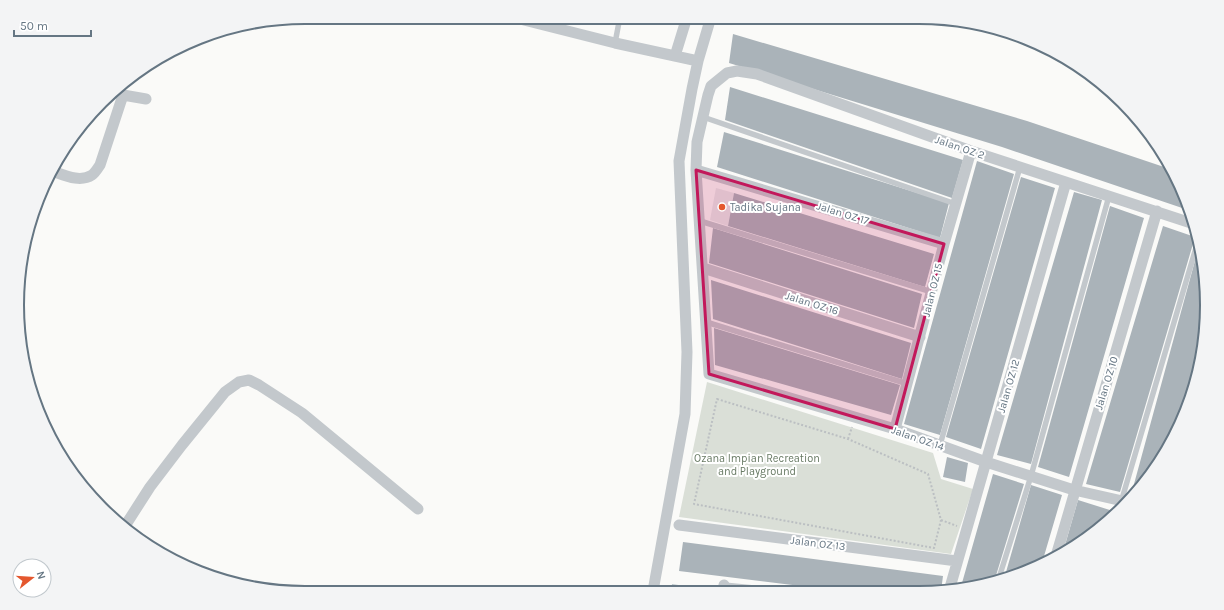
<svg xmlns="http://www.w3.org/2000/svg" width="1224" height="610" viewBox="0 0 1224 610" font-family="Karla,sans-serif">
	<style>
		.built { fill: #e8e9e9 }
		.green { fill: #dadfd7 }
		.water { fill: #bbc7cb }
		.building { fill: #aab3b9 }
		.lines { fill: none; stroke-linecap: round; stroke-linejoin: round }
		.path { stroke: #bbbfc2; stroke-width: 2; stroke-dasharray: 2 2; stroke-linecap: butt }
		.service { stroke: #c3c8cc; stroke-width: 5.5 }
		.minor { stroke: #c3c8cc; stroke-width: 11 }
		.marked { fill: #c2185b; fill-opacity: 0.2; stroke: #c2185b; stroke-width: 3; stroke-linejoin: round }
		.poi-dot { fill: #e4572e; stroke: #fff; stroke-width: 1.5 }
		.labels { text-anchor: middle; stroke-width: 4; stroke-linejoin: round; paint-order: stroke }
		.street-label { font-size: 11px; fill: #657683; stroke: #fff }
		.poi-label { font-size: 11px; fill: #657683; stroke: #fff; text-anchor: start }
		.park-label { font-size: 11px; fill: #687a64; stroke: #fff }
		.rim { fill: none; stroke: #657683; stroke-width: 2 }
	</style>
	<rect width="100%" height="100%" fill="#fafaf8"/>
	<path class="built" d="M716,188L734,193L728,226L710,220Z"/>
	<path class="green" d="M707,382L933,453L941,479L973,489L951,554L679,517Z"/>
	<path class="water" d="M672,584L717,591H671Z"/>
	<path class="building" d="M733,34L1027,121L1173,170L1191,211L1002,147L729,63Z
		M730,87L963,160L952,198L725,120Z
		M724,132L949,203L940,238L717,167Z
		M977,161L1014,174L940,435L904,424Z
		M1021,177L1055,188L981,449L946,437Z
		M1074,192L1102,200L1031,464L997,455Z
		M734,193L934,254L925,287L728,226Z
		M1110,206L1144,218L1069,477L1038,467Z
		M1163,226L1195,237L1120,492L1086,484Z
		M713,228L922,294L914,328L709,263Z
		M1199,246L1205,267L1206,324L1197,379L1177,432L1134,496L1131,495Z
		M711,280L911,343L902,379L713,319Z
		M714,328L900,385L891,415L715,365Z
		M947,457L968,463L965,482L943,477Z
		M993,474L1024,484L994,582L960,590Z
		M1031,485L1062,495L1042,563L1012,578L1004,579Z
		M1078,500L1113,511L1111,516L1079,544L1063,552Z
		M683,542L943,576L941,591H841L679,571Z
		M733,589L744,590V591H733Z"/>
	<g class="lines">
		<path class="path" d="M717,399L848,439L928,474L941,520L934,548L694,504Z
			M848,439L852,427
			M941,520L957,526"/>
		<path class="service" d="M615,43L620,17
			M703,117L956,204
			M700,221L932,292
			M706,322L908,384
			M940,445L1020,167
			M1119,509L1198,241
			M998,581L1031,476L1109,196
			M724,585L782,591"/>
		<path class="minor" d="M512,17L615,43L698,61
			M675,56L687,17
			M123,95L146,99
			M696,170L944,244
			M52,171C64,175 80,183 92,175C95,173 98,168 100,165L123,95L118,89
			M703,268L920,337
			M895,429L944,244L971,151
			M1127,502L1074,490L986,462L895,429L709,374L696,170L697,142L708,95L711,86L727,73L737,71L757,74L971,151L1194,224
			M679,525L957,561
			M125,526L150,487L182,445L225,392L239,382L249,380L259,385L302,413L418,509
			M1056,556L1157,211
			M653,591L685,414L687,352L679,161L692,89L698,61L711,17
			M723,591L724,585
			M949,591L1066,182"/>
	</g>
	<path class="marked" d="M696,170L944,244L895,429L709,374Z"/>
	<circle class="poi-dot" cx="722" cy="207" r="4"/>
	<g class="labels">
		<g class="street-label">
			<text transform="translate(960 147) rotate(19)" y="4">Jalan OZ 2</text>
			<text transform="translate(843 213) rotate(17)" y="4">Jalan OZ 17</text>
			<text transform="translate(932 290) rotate(-76)" y="4">Jalan OZ 15</text>
			<text transform="translate(812 303) rotate(17)" y="4">Jalan OZ 16</text>
			<text transform="translate(1106 383) rotate(-73)" y="4">Jalan OZ 10</text>
			<text transform="translate(1008 386) rotate(-74)" y="4">Jalan OZ 12</text>
			<text transform="translate(918 438) rotate(19)" y="4">Jalan OZ 14</text>
			<text transform="translate(818 543) rotate(7)" y="4">Jalan OZ 13</text>
		</g>
		<g class="poi-label">
			<text x="730" y="211">Tadika Sujana</text>
		</g>
		<g class="park-label">
			<text x="757" y="462">Ozana Impian Recreation<tspan x="757" dy="13">and Playground</tspan></text>
		</g>
	</g>
	<path d="M0 0H1224V610H0ZM305 24H919A281 281 0 0 1 1200 305V305A281 281 0 0 1 919 586H305A281 281 0 0 1 24 305V305A281 281 0 0 1 305 24Z" fill="#f3f4f5" fill-rule="evenodd"/>
	<path class="rim" d="M305 24H919A281 281 0 0 1 1200 305V305A281 281 0 0 1 919 586H305A281 281 0 0 1 24 305V305A281 281 0 0 1 305 24Z"/>
	<g transform="translate(32 578) rotate(73)"><circle r="19" fill="#ffffff" stroke="#c1c8cd"/>
	<path d="M0-3L7 15L0 10L-7 15Z" fill="#e4572e"/>
	<text y="-6" font-size="11" font-weight="bold" text-anchor="middle" fill="#657683">N</text>
	</g>
	<path d="M14 30v6h77v-6" fill="none" stroke="#657683" stroke-width="2"/>
	<text x="20" y="30" font-size="12" fill="#657683" stroke="#ffffff" stroke-width="3" paint-order="stroke">50 m</text>
</svg>
